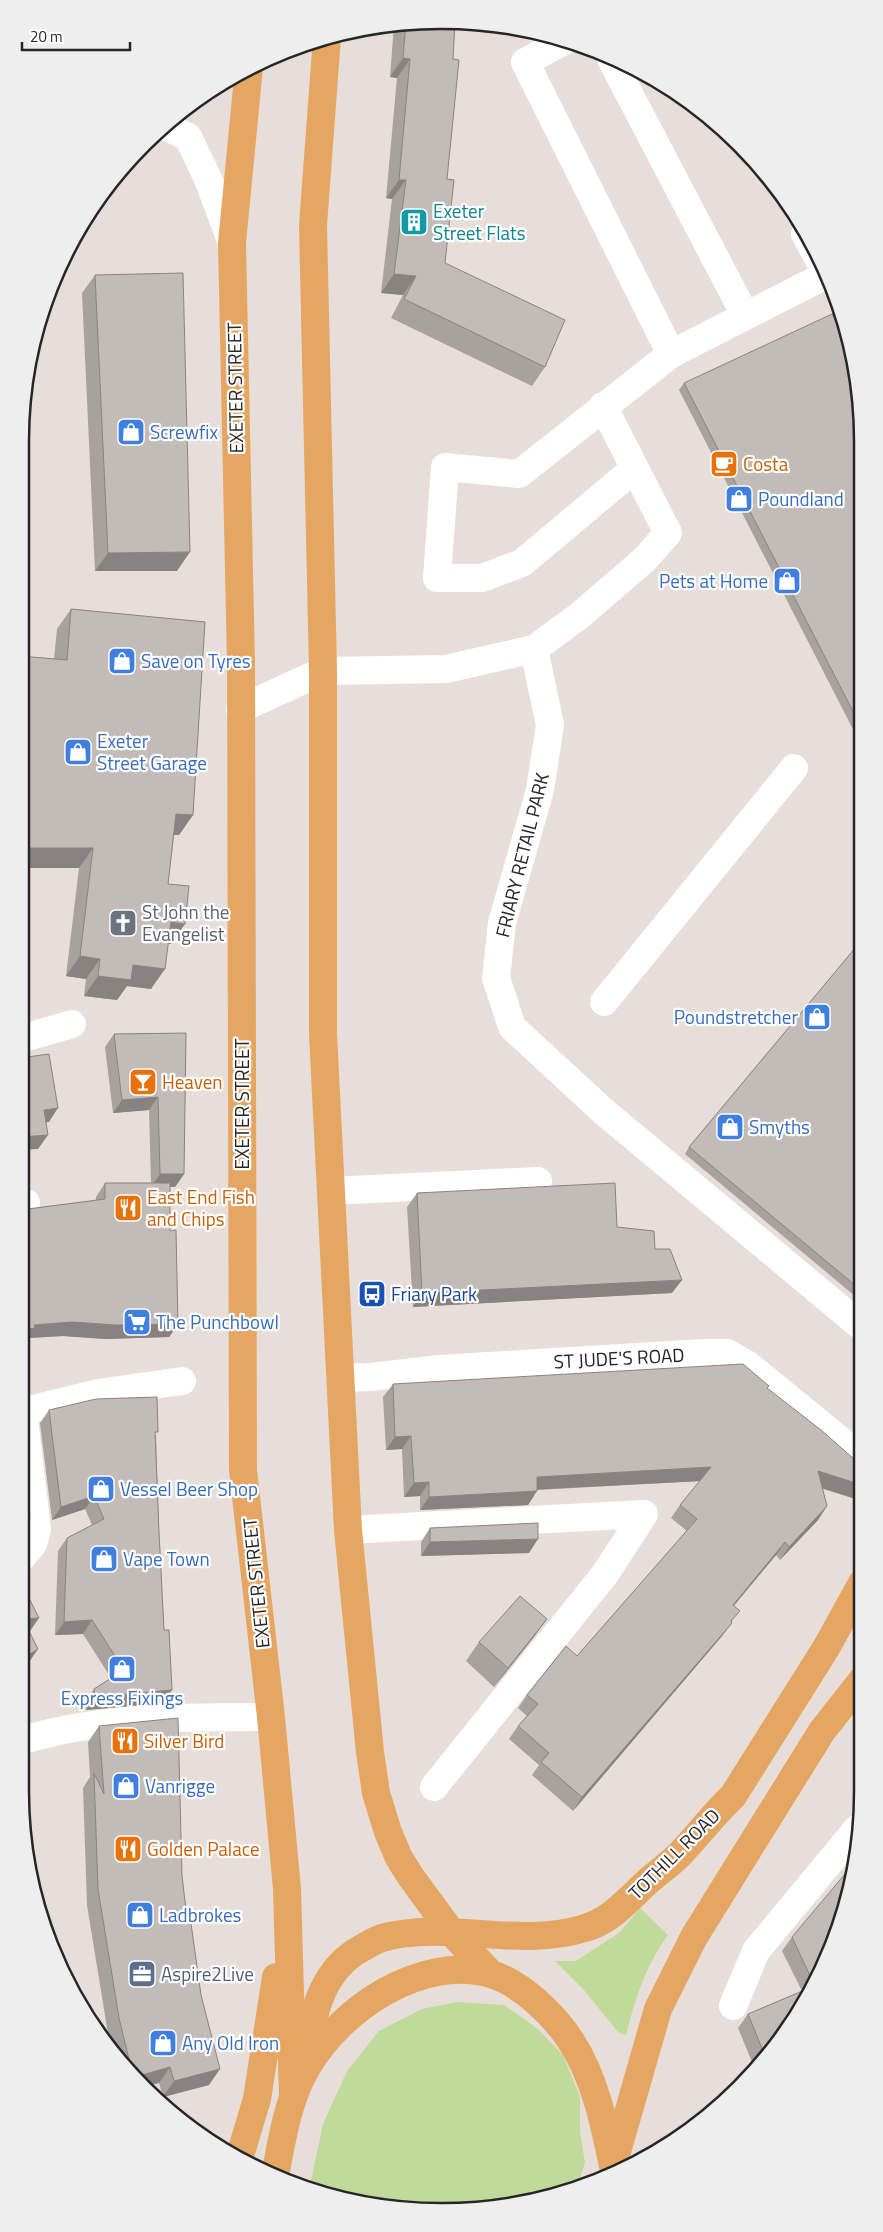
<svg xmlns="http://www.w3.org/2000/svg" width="883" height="2232" viewBox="0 0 883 2232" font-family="'Titillium Web',sans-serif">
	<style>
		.green { fill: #c0db99 }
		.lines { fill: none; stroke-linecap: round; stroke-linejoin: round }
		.minor { stroke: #fff; stroke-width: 28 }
		.major { stroke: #e4a662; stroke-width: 28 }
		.wall { fill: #a8a19e }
		.shaded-wall { fill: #888381 }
		.building { fill: #c3bbb8; stroke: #888381 }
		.labels { text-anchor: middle; stroke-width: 4.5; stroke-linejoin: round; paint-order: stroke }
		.culture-label { font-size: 19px; fill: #0d838f; stroke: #fff; text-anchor: start }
		.street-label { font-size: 19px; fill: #262626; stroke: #fff }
		.shop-label { font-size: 19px; fill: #366cbe; stroke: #fff; text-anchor: start }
		.food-label { font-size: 19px; fill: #c56008; stroke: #fff; text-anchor: start }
		.worship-label { font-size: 19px; fill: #5b616d; stroke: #fff; text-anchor: start }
		.transit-label { font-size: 19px; fill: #164399; stroke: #fff; text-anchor: start }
		.service-label { font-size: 19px; fill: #4e5e75; stroke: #fff; text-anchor: start }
		.rim { fill: none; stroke: #262626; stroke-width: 2.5 }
	</style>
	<rect width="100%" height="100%" fill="#e8ded9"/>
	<path class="green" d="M640,1908L668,1935C646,1965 635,1999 626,2035L619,2033L583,1989L555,1961H576L620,1932Z
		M457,2002L504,2005L538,2029L563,2055L580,2097V2132L585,2163L578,2183L523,2204L386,2208L309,2190L323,2124L347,2071L379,2031L422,2009Z"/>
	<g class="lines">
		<path class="minor" d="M566,40L525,62L671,354
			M611,59L745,315
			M165,126L188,137L208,179L232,243
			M805,234L824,269
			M634,469L522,563L482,578H437L445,467L519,474L671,354L826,275
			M534,649L550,725L540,790L502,923L496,978L512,1027L603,1111L862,1327
			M240,709L323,671L446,669L534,649L579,616L644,560L668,533L603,406
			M604,1002L794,768
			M20,1039L72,1024
			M331,1191L538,1181
			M20,1204L26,1203
			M340,1378L371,1377L440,1369L704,1353H727L748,1365L862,1458
			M20,1412L98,1393L182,1381
			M348,1530L644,1514L605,1574L434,1787
			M20,1559L33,1544L37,1530L23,1411
			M20,1741C100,1716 188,1717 271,1717
			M733,2006L756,1951L857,1829"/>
		<path class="major" d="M327,37L313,225L323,671V1034L348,1530L370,1752L376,1793L388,1832L399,1858L411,1877L452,1933L491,1974
			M249,67L232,243L241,664L243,1470L271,1717L287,1889L293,2096
			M307,2065C310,2021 319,1971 362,1948C368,1945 375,1940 382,1938C447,1920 518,1949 585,1928C610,1921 627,1901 645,1884C656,1874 669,1865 680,1854C698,1835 714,1814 733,1796L826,1648L862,1583
			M239,2159L257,2099L276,1977
			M614,2162L658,2009L694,1937L822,1731L863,1679
			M275,2176C282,2139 288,2099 307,2067C341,2009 421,1954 491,1974C521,1983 554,2015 571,2041C595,2078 604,2123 613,2166"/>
	</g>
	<path class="wall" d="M414,21L453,59L447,179L445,263L545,367L532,386L391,318L403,295L381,293L392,199L386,198L397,78L390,77L394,24Z
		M95,275L177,571H95L82,293Z
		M684,383L859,386L860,743L679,390Z
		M71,609L193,815L179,835H174L168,884L171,944H168L151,989L127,986L117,1000L84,996L86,979L66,976L79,868H20V656L54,659L57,629Z
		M861,941L862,1302L685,1154L689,1147Z
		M186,1033L184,1174L175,1187H170V1231L178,1324L169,1337L106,1339L63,1336L28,1338L25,1342L96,1200V1197L105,1183H151L149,1110L113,1113L105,1047L114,1034Z
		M417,1193L617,1227L655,1249L672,1293L413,1307L407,1207Z
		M393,1384L767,1389L862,1466V1501L822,1488L827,1506L818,1520L780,1560L776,1555L734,1606L732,1622L722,1636L573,1811L532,1775L539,1765L509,1739L518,1726L527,1716L518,1708L527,1695L577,1656L687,1531L671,1518L680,1505L700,1481L537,1490L528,1505L420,1510V1496L404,1497L402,1449L386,1450L383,1397Z
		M49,1410L156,1435L159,1532L164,1630L172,1690L163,1703L86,1710L85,1702L94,1689L111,1678L83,1634L55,1635L58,1551L67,1538L92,1525L85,1509L52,1520L40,1423Z
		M430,1528L529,1553L421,1556V1542Z
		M547,1619L533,1638L494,1687L466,1661L479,1642Z
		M99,1726L182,1876L209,2085L163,2097L159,2083L147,2086L124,2068L112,2051L108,2034L87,1905L83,1788L90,1777L88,1742Z
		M841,1926L776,2047L745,2080L743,2075L752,2062L738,2028L748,2014L802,1991L782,1951L792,1937Z"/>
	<path class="shaded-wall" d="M403,58L410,59L397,78L390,77Z
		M399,180H406L392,199L386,198Z
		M394,274L416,276L403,295L381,293Z
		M190,552L177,571H95L108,553Z
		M176,814L193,815L179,835L162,834Z
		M20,848H93L79,868H20Z
		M171,922L185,924L171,944L157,942Z
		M80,956L100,959L86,979L66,976Z
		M133,965L165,969L151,989L127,986L117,1000L84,996L98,976Z
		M158,1097L149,1110L113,1113L122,1100Z
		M58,1108L49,1122L35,1124L44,1110Z
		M48,1135L38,1149L20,1150V1137Z
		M160,1174H184L175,1187H151Z
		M682,1280L672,1293L413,1307L422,1293Z
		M72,1322L178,1324L169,1337L106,1339L63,1336L28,1338L25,1342H20V1330L34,1325Z
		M411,1436L402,1449L386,1450L395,1437Z
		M711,1467L701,1481L527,1490L537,1477Z
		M818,1471L862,1485V1501L808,1484Z
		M429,1482L420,1496L404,1497L414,1483Z
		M537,1491L528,1505L420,1510L429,1497Z
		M94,1496L85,1509L52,1520L61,1507Z
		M827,1506L818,1520L780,1560L789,1547Z
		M30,1517L21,1530H20V1520Z
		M538,1539L529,1553L421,1556L430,1542Z
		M785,1542L776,1555L723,1618L733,1605Z
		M39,1618L26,1637L23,1619Z
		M547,1619L533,1638L494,1687L508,1668Z
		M92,1620L83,1634L55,1635L64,1622Z
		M732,1623L722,1636L573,1811L582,1797Z
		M38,1649L25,1668L20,1671V1660Z
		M172,1690L163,1703L86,1710L95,1697Z
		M170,2067L159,2083L147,2086L135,2077Z
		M220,2069L209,2085L163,2097L174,2081Z"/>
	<path class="building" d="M414,21L455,22L453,59L459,60L447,179L454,180L445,263L565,320L545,367L404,299L416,276L394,274L406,180H399L410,59L403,58L406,22Z
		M183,273L190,552L108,553L95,275Z
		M832,314L843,333L859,386L860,725L684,383Z
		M71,609L205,622L193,815L176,814L168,884L189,886L185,924L171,922L165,969L133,965L131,980L98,976L100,959L80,956L93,848H20V656L67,660Z
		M861,941L862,1291L689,1147Z
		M186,1033L184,1174H160L158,1097L122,1100L114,1034Z
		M49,1054L58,1108L44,1110L48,1135L20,1137V1058Z
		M105,1183H170V1231L176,1230L178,1324L116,1325L72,1322L34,1325L35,1328L20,1330V1210L105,1199Z
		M615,1183L617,1227L654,1231L655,1249H670L682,1280L422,1293L417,1193Z
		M743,1364L769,1386L767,1388L821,1430L862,1466V1485L818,1471L827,1506L789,1547L785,1542L733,1605L740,1611L731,1621L732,1623L582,1797L541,1762L549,1753L518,1726L538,1704L527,1695L566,1646L577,1656L697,1519L680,1505L711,1467L537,1477V1491L429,1497V1482L414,1483L411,1436L395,1437L393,1384Z
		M157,1397L158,1432H155L159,1532L164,1630H169L172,1690L95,1697L94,1689L124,1670L92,1620L64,1622L67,1538L104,1519L94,1496L61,1507L49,1410L96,1399Z
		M20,1427L30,1517L20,1520Z
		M538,1523V1539L430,1542V1528Z
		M20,1580L39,1618L23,1619L38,1649L20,1660Z
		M520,1596L547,1619L508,1668L479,1642Z
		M178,1718L182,1876L186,1910L189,1909L201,1995L220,2069L174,2081L170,2067L135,2077L133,2076L119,2018L98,1889L94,1773L104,1794L99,1726Z
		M850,1868L841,1926L812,1980L792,1937Z
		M807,1989L776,2047L756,2069L753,2061L765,2056L748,2014Z"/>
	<defs>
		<symbol id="building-square" viewBox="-11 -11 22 22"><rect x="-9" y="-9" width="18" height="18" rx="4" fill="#0f9aa8" stroke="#fff"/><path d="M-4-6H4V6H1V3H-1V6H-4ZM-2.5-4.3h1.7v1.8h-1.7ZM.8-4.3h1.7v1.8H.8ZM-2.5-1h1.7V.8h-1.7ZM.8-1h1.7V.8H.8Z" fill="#fff"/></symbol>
		<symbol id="shop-square" viewBox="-11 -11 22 22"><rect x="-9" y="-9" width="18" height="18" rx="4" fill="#3f7fe0" stroke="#fff"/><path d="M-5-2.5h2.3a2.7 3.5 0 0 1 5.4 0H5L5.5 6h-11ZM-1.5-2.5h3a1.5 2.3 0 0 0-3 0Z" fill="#fff"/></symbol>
		<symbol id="cafe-square" viewBox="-11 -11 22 22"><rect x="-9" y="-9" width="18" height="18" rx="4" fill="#e8710a" stroke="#fff"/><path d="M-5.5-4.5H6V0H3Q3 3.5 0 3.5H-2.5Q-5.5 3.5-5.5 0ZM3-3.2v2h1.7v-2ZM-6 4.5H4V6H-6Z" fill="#fff"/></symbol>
		<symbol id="church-square" viewBox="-11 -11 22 22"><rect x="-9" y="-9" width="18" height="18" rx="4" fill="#6b7280" stroke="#fff"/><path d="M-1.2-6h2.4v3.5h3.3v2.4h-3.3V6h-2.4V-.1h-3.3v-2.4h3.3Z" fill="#fff"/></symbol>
		<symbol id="bar-square" viewBox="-11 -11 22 22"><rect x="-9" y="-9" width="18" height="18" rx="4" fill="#e8710a" stroke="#fff"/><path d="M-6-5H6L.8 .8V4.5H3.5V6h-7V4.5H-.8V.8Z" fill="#fff"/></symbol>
		<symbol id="restaurant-square" viewBox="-11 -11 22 22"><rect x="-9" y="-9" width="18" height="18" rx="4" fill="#e8710a" stroke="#fff"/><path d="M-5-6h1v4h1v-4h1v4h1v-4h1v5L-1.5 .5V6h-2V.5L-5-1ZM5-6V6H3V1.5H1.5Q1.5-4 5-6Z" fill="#fff"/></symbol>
		<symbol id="bus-square" viewBox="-11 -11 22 22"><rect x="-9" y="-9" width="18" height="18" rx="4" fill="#1a4fb4" stroke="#fff"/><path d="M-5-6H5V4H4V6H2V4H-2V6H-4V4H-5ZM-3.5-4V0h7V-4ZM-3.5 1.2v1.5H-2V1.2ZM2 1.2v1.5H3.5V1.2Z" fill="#fff"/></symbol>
		<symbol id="supermarket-square" viewBox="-11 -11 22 22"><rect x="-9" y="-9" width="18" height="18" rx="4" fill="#3f7fe0" stroke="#fff"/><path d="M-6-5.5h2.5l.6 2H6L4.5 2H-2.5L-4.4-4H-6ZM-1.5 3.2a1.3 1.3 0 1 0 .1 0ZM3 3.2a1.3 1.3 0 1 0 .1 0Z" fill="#fff"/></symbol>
		<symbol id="office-square" viewBox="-11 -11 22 22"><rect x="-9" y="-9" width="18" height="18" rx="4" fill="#5c6f8a" stroke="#fff"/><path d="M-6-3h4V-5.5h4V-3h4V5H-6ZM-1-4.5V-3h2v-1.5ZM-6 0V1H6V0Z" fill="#fff"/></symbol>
	</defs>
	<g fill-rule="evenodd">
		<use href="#building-square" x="398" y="206" width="32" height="32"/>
		<use href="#shop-square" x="115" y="416" width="32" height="32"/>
		<use href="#cafe-square" x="708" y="448" width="32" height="32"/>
		<use href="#shop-square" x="723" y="483" width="32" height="32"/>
		<use href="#shop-square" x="771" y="565" width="32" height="32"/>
		<use href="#shop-square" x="106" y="645" width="32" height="32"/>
		<use href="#shop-square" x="62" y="736" width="32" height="32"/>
		<use href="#church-square" x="107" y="907" width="32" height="32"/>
		<use href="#shop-square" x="801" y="1001" width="32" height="32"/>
		<use href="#bar-square" x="127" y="1066" width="32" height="32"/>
		<use href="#shop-square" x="714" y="1111" width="32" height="32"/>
		<use href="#restaurant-square" x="112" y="1192" width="32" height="32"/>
		<use href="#bus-square" x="356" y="1278" width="32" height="32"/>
		<use href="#supermarket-square" x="121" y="1306" width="32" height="32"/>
		<use href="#shop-square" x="85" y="1473" width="32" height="32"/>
		<use href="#shop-square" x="88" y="1543" width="32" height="32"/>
		<use href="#shop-square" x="106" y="1653" width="32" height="32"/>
		<use href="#restaurant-square" x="109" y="1725" width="32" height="32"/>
		<use href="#shop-square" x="110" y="1770" width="32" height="32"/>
		<use href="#restaurant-square" x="112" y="1833" width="32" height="32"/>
		<use href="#shop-square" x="124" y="1899" width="32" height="32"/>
		<use href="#office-square" x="126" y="1958" width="32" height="32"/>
		<use href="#shop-square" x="147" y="2027" width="32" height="32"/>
	</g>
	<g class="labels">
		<g class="culture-label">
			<text x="433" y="218">Exeter<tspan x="433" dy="22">Street Flats</tspan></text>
		</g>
		<g class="street-label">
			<text transform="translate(235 388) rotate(-91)" y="7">EXETER STREET</text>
			<text transform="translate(522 855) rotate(-76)" y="7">FRIARY RETAIL PARK</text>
			<text transform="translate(242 1104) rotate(-90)" y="7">EXETER STREET</text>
			<text transform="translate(619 1358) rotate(-3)" y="7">ST JUDE'S ROAD</text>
			<text transform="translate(256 1583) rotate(-96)" y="7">EXETER STREET</text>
			<text transform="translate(674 1854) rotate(-45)" y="7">TOTHILL ROAD</text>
		</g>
		<g class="shop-label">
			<text x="150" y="439">Screwfix</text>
			<text x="758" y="506">Poundland</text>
			<text x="768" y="588" text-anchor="end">Pets at Home</text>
			<text x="141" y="668">Save on Tyres</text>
			<text x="97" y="748">Exeter<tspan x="97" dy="22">Street Garage</tspan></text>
			<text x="798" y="1024" text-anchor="end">Poundstretcher</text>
			<text x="749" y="1134">Smyths</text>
			<text x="156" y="1329">The Punchbowl</text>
			<text x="120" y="1496">Vessel Beer Shop</text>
			<text x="123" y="1566">Vape Town</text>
			<text x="122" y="1705" text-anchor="middle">Express Fixings</text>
			<text x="145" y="1793">Vanrigge</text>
			<text x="159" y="1922">Ladbrokes</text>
			<text x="182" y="2050">Any Old Iron</text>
		</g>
		<g class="food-label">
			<text x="743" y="471">Costa</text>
			<text x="162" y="1089">Heaven</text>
			<text x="147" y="1204">East End Fish<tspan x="147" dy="22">and Chips</tspan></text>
			<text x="144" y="1748">Silver Bird</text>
			<text x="147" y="1856">Golden Palace</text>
		</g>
		<g class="worship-label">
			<text x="142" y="919">St John the<tspan x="142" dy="22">Evangelist</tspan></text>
		</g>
		<g class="transit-label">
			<text x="391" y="1301">Friary Park</text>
		</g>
		<g class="service-label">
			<text x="161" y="1981">Aspire2Live</text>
		</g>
	</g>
	<path d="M0 0H883V2232H0ZM441 29H442A412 412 0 0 1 854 441V1791A412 412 0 0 1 442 2203H441A412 412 0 0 1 29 1791V441A412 412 0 0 1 441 29Z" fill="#eee" fill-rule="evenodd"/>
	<path class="rim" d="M441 29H442A412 412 0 0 1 854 441V1791A412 412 0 0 1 442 2203H441A412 412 0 0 1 29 1791V441A412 412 0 0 1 441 29Z"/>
	<path d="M22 42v8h108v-8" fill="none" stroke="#262626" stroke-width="2.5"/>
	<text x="30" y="42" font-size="15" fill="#262626" stroke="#ffffff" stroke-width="4" paint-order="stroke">20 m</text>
</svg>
